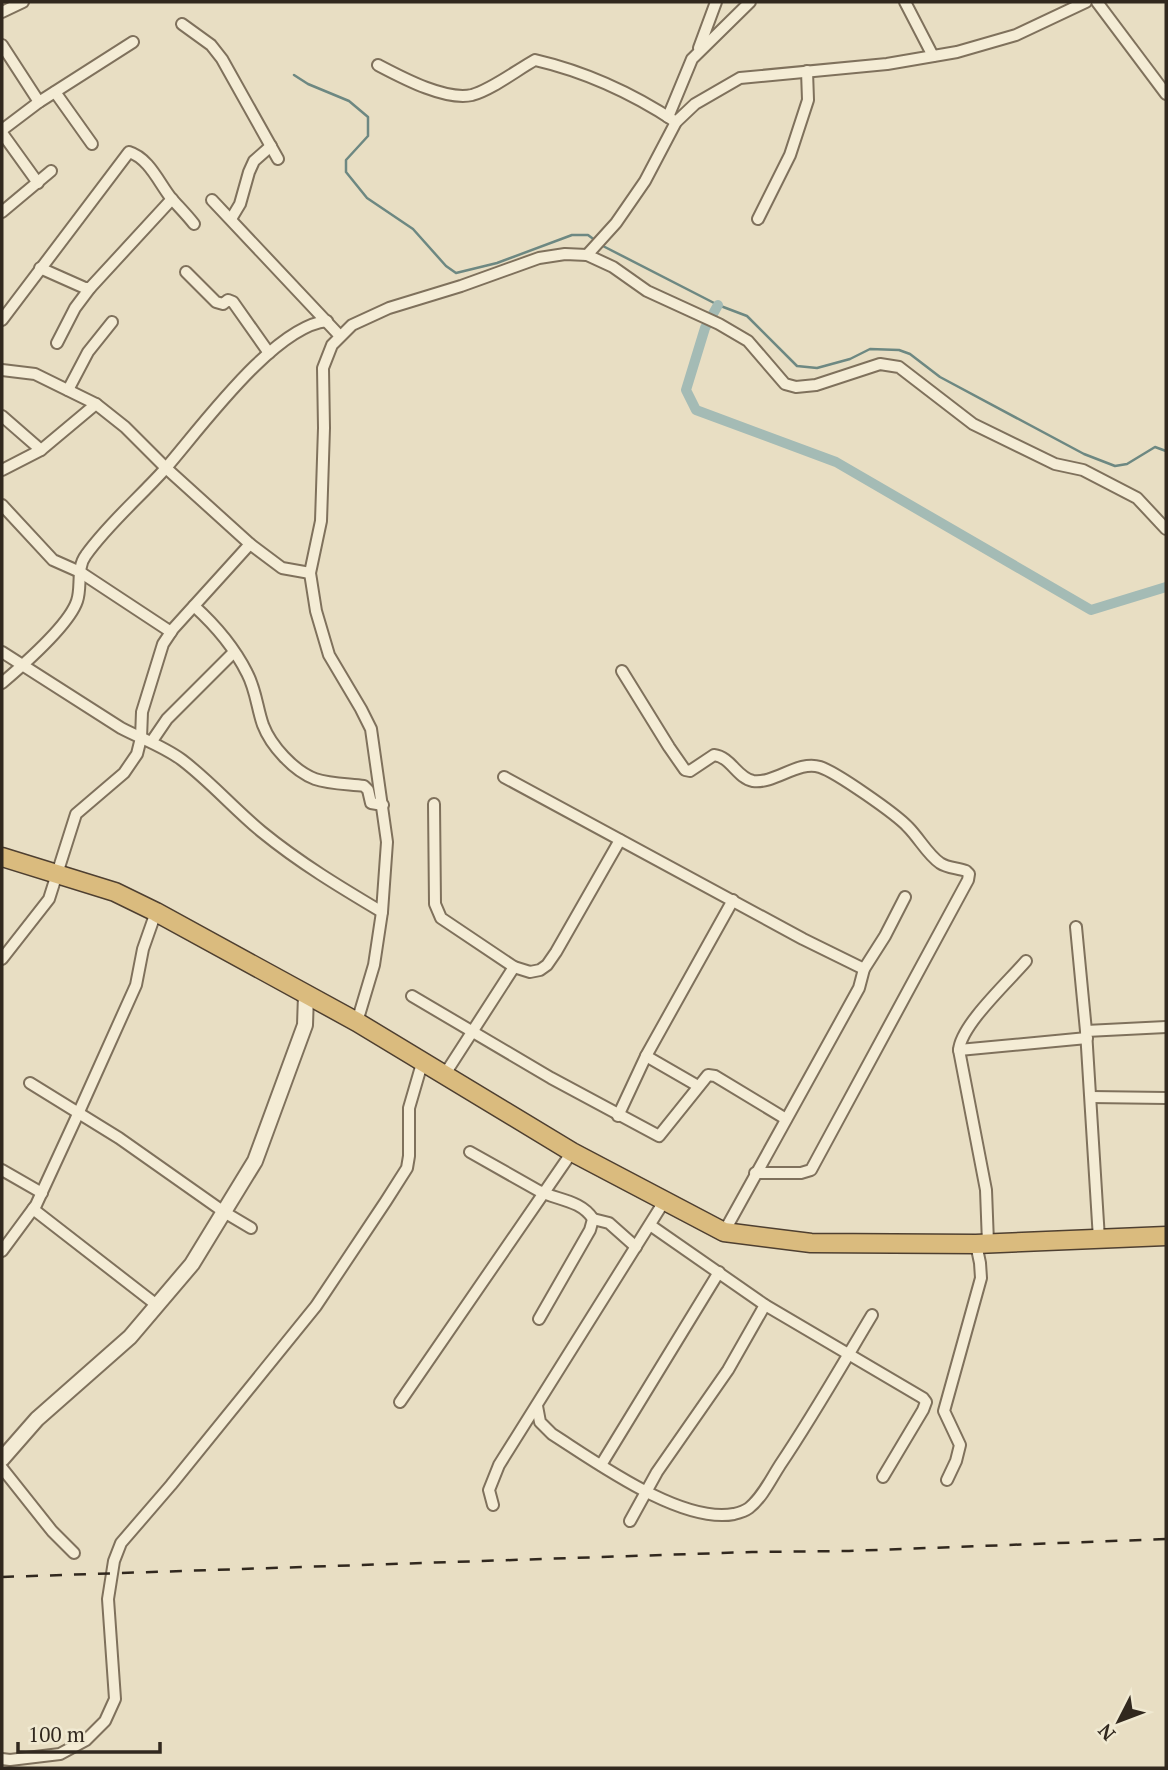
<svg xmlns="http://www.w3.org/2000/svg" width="1168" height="1770" font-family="'PT Serif',serif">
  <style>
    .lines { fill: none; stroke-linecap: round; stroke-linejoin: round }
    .stream { stroke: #6d8882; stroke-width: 2.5 }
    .canal { stroke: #a4bbb5; stroke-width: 10 }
    .minor-casing { stroke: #7f715c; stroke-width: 14 }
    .tertiary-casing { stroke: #7f715c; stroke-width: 18 }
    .trunk-casing { stroke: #4e3f30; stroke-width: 21 }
    .minor { stroke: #f4ecd5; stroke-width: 10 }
    .tertiary { stroke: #f4ecd5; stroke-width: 14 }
    .trunk { stroke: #dabb7e; stroke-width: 18 }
    .rail { stroke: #31281e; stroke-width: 2.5; stroke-dasharray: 12 12; stroke-linecap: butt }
  </style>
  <rect width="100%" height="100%" fill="#e8dec3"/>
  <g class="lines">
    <g class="stream">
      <path d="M294,75L308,84L349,101L368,117V136L346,160V172L367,198L413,229L446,266L456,273L497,263L572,235H588L596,241"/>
      <path d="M601,245L718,305L747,316L797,366L817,368L850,359L870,349L899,350L910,354L940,377L1084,454L1115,466L1127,464L1155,447L1166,451"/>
    </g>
    <path class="canal" d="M718,305L705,328L686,390L696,410L836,462L1091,610L1166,587"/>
    <g class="minor-casing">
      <g id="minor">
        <path d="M905,2L933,56"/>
        <path d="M1097,2L1166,94"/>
        <path d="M2,12L23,2"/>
        <path d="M182,24L211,45L222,59L278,159"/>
        <path d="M2,45L39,102"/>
        <path d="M699,48L716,2"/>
        <path d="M378,65C401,77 445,101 472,95C491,90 517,70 535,60C587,72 632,93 676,122"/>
        <path d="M55,92L92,144"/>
        <path d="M668,117L692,59L750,2"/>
        <path d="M2,130L39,102L133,42"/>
        <path d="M2,133L38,183"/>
        <path d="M212,200L340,336"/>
        <path d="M2,212L51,171"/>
        <path d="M231,219L240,204L249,172L254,161L271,146"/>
        <path d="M758,219L790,155L808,100L807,71"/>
        <path d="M587,255L616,223L645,181L676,122L695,104L740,78L887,64L957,52L1016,35L1086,2"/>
        <path d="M40,268L85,288H90"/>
        <path d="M186,272L216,302L223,304L228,300L233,302L269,353"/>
        <path d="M2,320L129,152C149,158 159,183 171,198C178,206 187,215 194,224"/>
        <path d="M57,343L75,308L90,288L172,199"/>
        <path d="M2,370L35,374L96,404L125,427L166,468L250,544L282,568L310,573"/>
        <path d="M68,390L88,352L112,322"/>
        <path d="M2,416L41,450"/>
        <path d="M2,470L41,450L96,404"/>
        <path d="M2,505L53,560L80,572L171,632"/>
        <path d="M194,606C215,625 234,647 247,673C256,690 257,708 263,725C271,746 294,771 315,779C329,784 348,784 364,786L368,790L371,803L383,805"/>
        <path d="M2,652L121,728C142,739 163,746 182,760C211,782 234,809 262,832C300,863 340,887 382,912"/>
        <path d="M622,671L669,747L685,770L690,771L714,755C731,757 737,778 753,781C775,784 798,760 820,767C836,772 896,814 908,827C919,838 928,855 940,863C947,868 958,868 966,871L969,874L968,880L811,1170L801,1173H755"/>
        <path d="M2,683C22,666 69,625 77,601C82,587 76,568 86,555C108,524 139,498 165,469C200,429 274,326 327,321"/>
        <path d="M152,741L167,719L234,652"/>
        <path d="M504,777L803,939L864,969"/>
        <path d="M434,804L435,904L441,918L514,967L530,972L540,970L547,965L556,952L620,840"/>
        <path d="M1076,927L1086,1031L1099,1239"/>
        <path d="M2,959L49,899L76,814L124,773L137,754L141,738L142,712L163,644L173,629L250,544"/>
        <path d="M412,996L551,1078L659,1136L708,1075L715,1076L786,1119"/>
        <path d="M357,1022L374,965L382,912L387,842L371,729L361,709L329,655L316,611L310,573L321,521L324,428L323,368L332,345L352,325L389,308L461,286L539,258L565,254L587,255L613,267L647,291L719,324L748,341L785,384L796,387L816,385L880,364L899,367L973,424L1055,464L1083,470L1137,498L1166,529"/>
        <path d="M1086,1031L1166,1027"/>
        <path d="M959,1050L1087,1038"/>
        <path d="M646,1056L698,1086"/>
        <path d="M445,1074L514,967"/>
        <path d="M30,1083L119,1138L224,1212L251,1228"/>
        <path d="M1091,1097L1166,1098"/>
        <path d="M618,1116L646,1056L733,900"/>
        <path d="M470,1152C493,1165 516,1178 539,1191C557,1200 581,1200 593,1219L590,1230L539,1319"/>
        <path d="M2,1170L42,1193"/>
        <path d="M33,1209L158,1306"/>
        <path d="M593,1219L609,1223L636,1247"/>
        <path d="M650,1225L765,1305L923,1398L926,1402L923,1410L883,1477"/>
        <path d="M724,1232L859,988L864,969L885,936L905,897"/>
        <path d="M988,1243L986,1190L959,1050C961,1025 1008,982 1026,961"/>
        <path d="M2,1251L36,1205L78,1114L136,985L143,949L156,912"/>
        <path d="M400,1402L572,1152"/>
        <path d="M537,1406L540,1422L552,1434C596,1462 681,1524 734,1514C738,1513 745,1511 749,1508C762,1498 771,1479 780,1465C813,1416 842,1365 872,1315"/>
        <path d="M601,1465L719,1272"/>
        <path d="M2,1468L52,1531L74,1553"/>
        <path d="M947,1480L956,1461L960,1445L944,1411L981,1278L980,1263L976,1244"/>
        <path d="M493,1505L489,1490L499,1465L665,1200"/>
        <path d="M630,1521L657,1472L728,1370L765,1305"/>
        <path d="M2,1759L10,1760L60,1754L86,1740L105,1721L115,1699L108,1599L114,1561L121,1543L171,1485L316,1306L386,1201L407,1168L409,1156V1108L423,1060"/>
      </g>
    </g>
    <g class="tertiary-casing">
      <path id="tertiary" d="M2,1459L37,1419L130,1337L192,1264L255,1161L305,1025L306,995"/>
    </g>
    <g class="trunk-casing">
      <path id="trunk" d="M2,857L115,892L156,912L357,1022L572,1152L724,1232L811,1243L976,1244L1166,1236"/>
    </g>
    <use href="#minor" class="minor"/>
    <use href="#tertiary" class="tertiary"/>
    <use href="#trunk" class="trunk"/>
    <path class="rail" d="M2,1577L752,1552L849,1551L1166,1539"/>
  </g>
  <rect width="1168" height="1770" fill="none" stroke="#31281e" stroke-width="7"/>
  <g transform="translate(1119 1721) rotate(228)" stroke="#f0e9d1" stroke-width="5" paint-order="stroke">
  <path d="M0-5L12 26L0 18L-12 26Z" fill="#31281e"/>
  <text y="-10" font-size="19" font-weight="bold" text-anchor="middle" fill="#31281e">N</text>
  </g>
  <path d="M18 1742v10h142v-10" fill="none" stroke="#31281e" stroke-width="3.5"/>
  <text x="28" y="1742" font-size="21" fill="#31281e" stroke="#f0e9d1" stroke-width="5" paint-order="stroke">100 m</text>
</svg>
